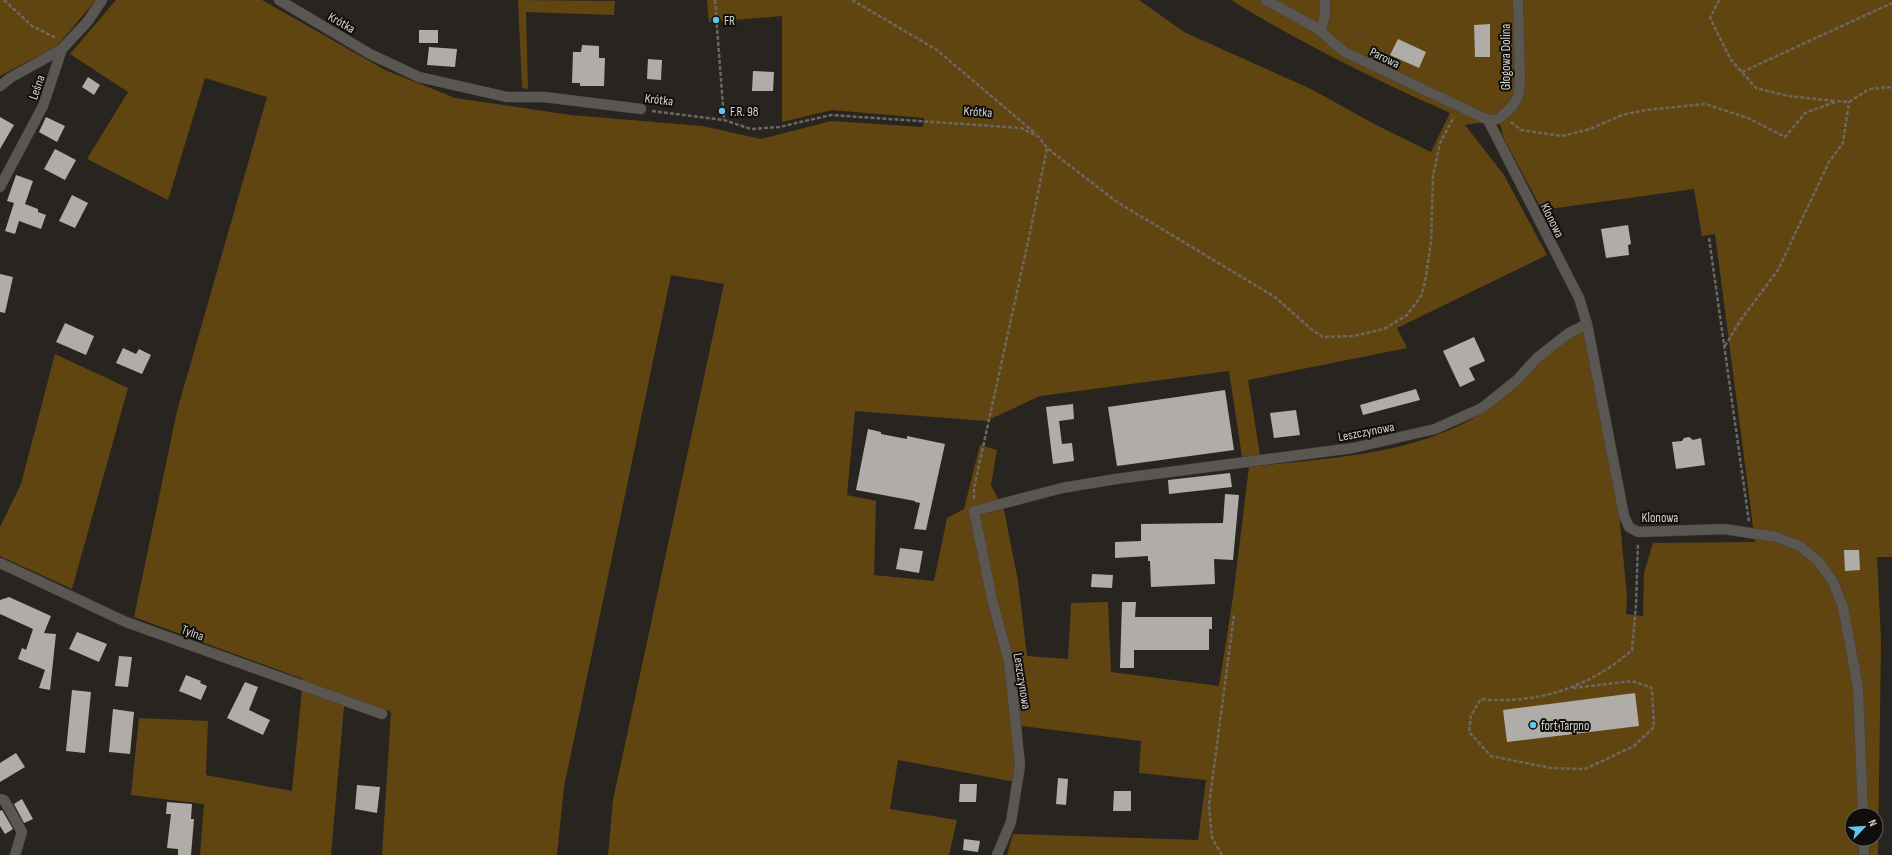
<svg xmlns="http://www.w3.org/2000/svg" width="1892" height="855" font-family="'Sofia Sans Condensed',sans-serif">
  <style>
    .green { fill: #614510; fill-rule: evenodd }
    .building { fill: #b0aca7 }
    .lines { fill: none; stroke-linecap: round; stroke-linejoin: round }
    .minor-casing { stroke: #44413d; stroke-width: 11 }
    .path { stroke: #6b6864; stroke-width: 2.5; stroke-dasharray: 4 2; stroke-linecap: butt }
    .minor { stroke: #5a5651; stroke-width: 10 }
    .poi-dot { fill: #65c5ee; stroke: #100e0c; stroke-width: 1.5 }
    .labels { text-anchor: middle; stroke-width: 4; stroke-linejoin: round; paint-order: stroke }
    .poi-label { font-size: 13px; fill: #d5d3d0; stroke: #100e0c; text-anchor: start }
    .street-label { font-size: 13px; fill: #d5d3d0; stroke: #100e0c }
  </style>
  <rect width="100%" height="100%" fill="#282520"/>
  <g class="green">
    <path d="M0,0H96L57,46L0,76Z"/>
    <path d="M116,0H262L385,70L455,98L571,115L702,126L761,139L831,121L923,127L924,118L832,110L782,122V16L709,22L707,0H1139L1184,32L1313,90L1376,125L1431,152L1450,113C1374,79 1302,44 1231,0H1892V557H1877L1881,640L1878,855H1007L1013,834L1198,840L1206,780L1139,773L1141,741L1022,726L1023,768L1021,783L898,760L890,809L957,820L949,855H608L613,800L724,284L671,275L564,787L557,855H382L391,712L345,695L331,855H200L204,804L131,795L139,718L208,721L206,775L292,791L303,679L134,617L177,411L267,97L205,78L168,200L87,159L128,92L70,54ZM1499,120L1504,139L1542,210L1694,189L1702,236L1715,234L1755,542L1653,543L1644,573L1643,616L1626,614L1627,596L1619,513L1583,331C1542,349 1517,392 1479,415C1411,456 1326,458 1249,467L1233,597L1219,686L1111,672L1108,602L1071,603L1068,659L1027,656L1018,581L1004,510L991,485L997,450L980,445L964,509L947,518L934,581L874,575L876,501L847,495L855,411L986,421L1040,396L1229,371L1242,457L1260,455L1248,380L1407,348L1397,328L1547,255L1504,175L1465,125ZM1852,815H1876V839H1852Z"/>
    <path d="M518,0L615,1L614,15L526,12L528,89L522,88Z"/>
    <path d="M55,354L128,388L72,589L0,556V527L21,484Z"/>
  </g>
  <g class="building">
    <path d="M1490,24V57H1475L1474,25Z"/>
    <rect x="419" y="30" width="19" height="13"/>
    <path d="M1398,39L1426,52L1419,68L1390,55Z"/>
    <path d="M582,45L599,46V58H605L604,86H580V83H572L573,52H581Z"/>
    <path d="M429,47L457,49L455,67L427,65Z"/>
    <path d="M648,59L662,60L661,80L647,79Z"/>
    <path d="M753,71L774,72L773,91H752Z"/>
    <path d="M88,77L100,85L94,95L82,87Z"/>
    <path d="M0,117L14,125L0,149Z"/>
    <path d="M46,117L65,126L57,142L39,132Z"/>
    <path d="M55,149L76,160L65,180L44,169Z"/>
    <path d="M16,175L33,181L25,204L38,209V212L46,215L41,229L19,221L15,234L5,231L14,203L7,201Z"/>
    <path d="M72,195L88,203L75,228L59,221Z"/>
    <path d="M1628,225L1631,244L1628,245L1629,255L1606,258L1601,229Z"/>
    <path d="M0,274L13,277L5,313L0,312Z"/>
    <path d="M65,323L94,336L86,355L56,342Z"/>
    <path d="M1474,337L1485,361L1469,368L1475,380L1460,387L1443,351Z"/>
    <path d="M123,348L136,354L139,349L151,355L142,374L116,363Z"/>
    <path d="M1416,389L1420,400L1363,415L1360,405Z"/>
    <path d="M1225,390L1234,450L1117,466L1108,407Z"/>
    <path d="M1073,404L1074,419L1059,421L1062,444L1072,443L1074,461L1053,464L1046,407Z"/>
    <path d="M1296,410L1300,435L1274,438L1270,413Z"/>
    <path d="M868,429L881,432V434L907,439V436L945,444L926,530L914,529L920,503L915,502V501L856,490Z"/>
    <path d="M1689,437L1693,440L1701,438L1705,465L1676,469L1672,442L1682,441L1684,438Z"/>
    <path d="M1230,473L1232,487L1169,494L1168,480Z"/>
    <path d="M1225,494L1239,495L1233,560L1214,559L1215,584L1151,587L1150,561H1148V556L1115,558V542L1141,541V524L1223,523Z"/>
    <path d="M900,548L923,551L919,573L896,569Z"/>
    <path d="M1844,550H1859L1860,570L1845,571Z"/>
    <path d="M1092,574L1113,575L1112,588L1091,587Z"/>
    <path d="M9,597L51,616L44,633L56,634L50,690L39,688L45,670L18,659L22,648L26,650L33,629L0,614V600Z"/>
    <path d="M1122,602H1136L1135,617H1212V629H1209V650H1134V668H1120Z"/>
    <path d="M77,632L107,644L99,662L69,649Z"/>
    <path d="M119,656L132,657L128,687L115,686Z"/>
    <path d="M186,675L201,681L200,683L207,686L201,700L179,691Z"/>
    <path d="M245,682L258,687L249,710L270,720L263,735L227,718Z"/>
    <path d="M72,690L91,692L85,753L66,751Z"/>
    <path d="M1635,693L1639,726L1507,742L1503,710Z"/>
    <path d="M113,709L134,712L130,754L109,752Z"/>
    <path d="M16,753L25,767L0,782V763Z"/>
    <path d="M1058,778L1068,779L1066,805L1056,804Z"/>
    <path d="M960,784H977L976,802H959Z"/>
    <path d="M357,785L380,787L377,813L355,809Z"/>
    <path d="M1114,791H1131V811H1113Z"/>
    <path d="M22,799L33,819L24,823L14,804Z"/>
    <path d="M167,802L192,804L191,819H194L191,855H178V849L167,848L171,814H166Z"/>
    <path d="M2,810L13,829L5,834L0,826V811Z"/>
    <path d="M964,839L980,841L978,852L963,850Z"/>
  </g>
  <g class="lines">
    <g class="minor-casing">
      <g id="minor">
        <path d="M279,0L370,54L419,77L507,97H544L641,109"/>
        <path d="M1266,0L1313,26C1325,33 1333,44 1345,52L1488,120L1579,298L1587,324L1624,516L1629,527L1638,532L1724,529L1776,537L1800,546L1819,562L1833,582L1843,607L1858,688L1863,815"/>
        <path d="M1321,31L1325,14V0"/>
        <path d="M0,86L10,78L62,49"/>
        <path d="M1488,120L1498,119L1511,108L1518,97L1520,80L1518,0"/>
        <path d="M0,187L43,106L62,49L88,21L102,0"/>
        <path d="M0,563L126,622L382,714"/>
        <path d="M0,799L4,800L22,832L15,855"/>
        <path d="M1864,839V855"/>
        <path d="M997,855L1011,822L1020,765L1009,662L992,599L974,511L1062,488L1116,479L1353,448L1435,429L1482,408L1517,380L1537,358L1569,333L1587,324"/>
      </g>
    </g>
    <g class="path">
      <path d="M4,0L32,26L56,38"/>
      <path d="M715,0L724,120"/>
      <path d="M852,0L937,50L1036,134"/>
      <path d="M1719,0L1710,18L1731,60L1756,88L1788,96L1835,101"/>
      <path d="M1742,72L1892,3"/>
      <path d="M652,111L724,120L751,129L779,127L831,115L1021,128L1039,137L1047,148L1117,202L1275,297L1311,329L1323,337L1353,336L1384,329L1407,315L1421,296L1425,282L1431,242L1433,176L1440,143L1454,117"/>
      <path d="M1511,122L1521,130L1562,136L1590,129L1622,115L1646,110L1705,104L1748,118L1785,137L1805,113L1838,101L1849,102L1869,89L1892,87"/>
      <path d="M1709,238L1749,522"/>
      <path d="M1725,346L1740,321L1778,270L1829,162L1843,143L1849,102"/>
      <path d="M974,499V488L1031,228L1047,148"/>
      <path d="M1573,688L1632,681L1652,688L1654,727L1634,746L1585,769L1551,768L1491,756L1469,732L1471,715L1481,699C1535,705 1591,687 1632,650L1636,605L1638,543"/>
      <path d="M1222,855L1212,838L1209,805L1234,615"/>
    </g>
    <use href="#minor" class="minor"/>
  </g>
  <g class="poi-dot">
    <circle cx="716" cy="20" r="4"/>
    <circle cx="722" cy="111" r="4"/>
    <circle cx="1533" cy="725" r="4"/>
  </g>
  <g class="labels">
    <g class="poi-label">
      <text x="724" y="25">FR</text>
      <text x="730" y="116">F.R. 98</text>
      <text x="1541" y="730">fort Tarpno</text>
    </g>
    <g class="street-label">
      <text transform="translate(342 22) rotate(30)" y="5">Krótka</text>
      <text transform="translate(1385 57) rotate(26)" y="5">Parowa</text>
      <text transform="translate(1505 57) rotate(-90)" y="5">Głogowa Dolina</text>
      <text transform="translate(36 87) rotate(-71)" y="5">Leśna</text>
      <text transform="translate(659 99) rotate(7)" y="5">Krótka</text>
      <text transform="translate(978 111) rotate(4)" y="5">Krótka</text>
      <text transform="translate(1553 220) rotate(63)" y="5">Klonowa</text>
      <text transform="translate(1366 431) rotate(-11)" y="5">Leszczynowa</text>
      <text x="1660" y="522">Klonowa</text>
      <text transform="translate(193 632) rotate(20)" y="5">Tylna</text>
      <text transform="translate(1023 681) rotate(81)" y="5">Leszczynowa</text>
    </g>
  </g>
  <g transform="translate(1864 827) rotate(65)"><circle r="19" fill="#100e0c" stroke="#5f5d5a"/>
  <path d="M0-3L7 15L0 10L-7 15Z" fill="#65c5ee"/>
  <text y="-6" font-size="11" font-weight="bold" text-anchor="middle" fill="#d5d3d0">N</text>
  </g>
</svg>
